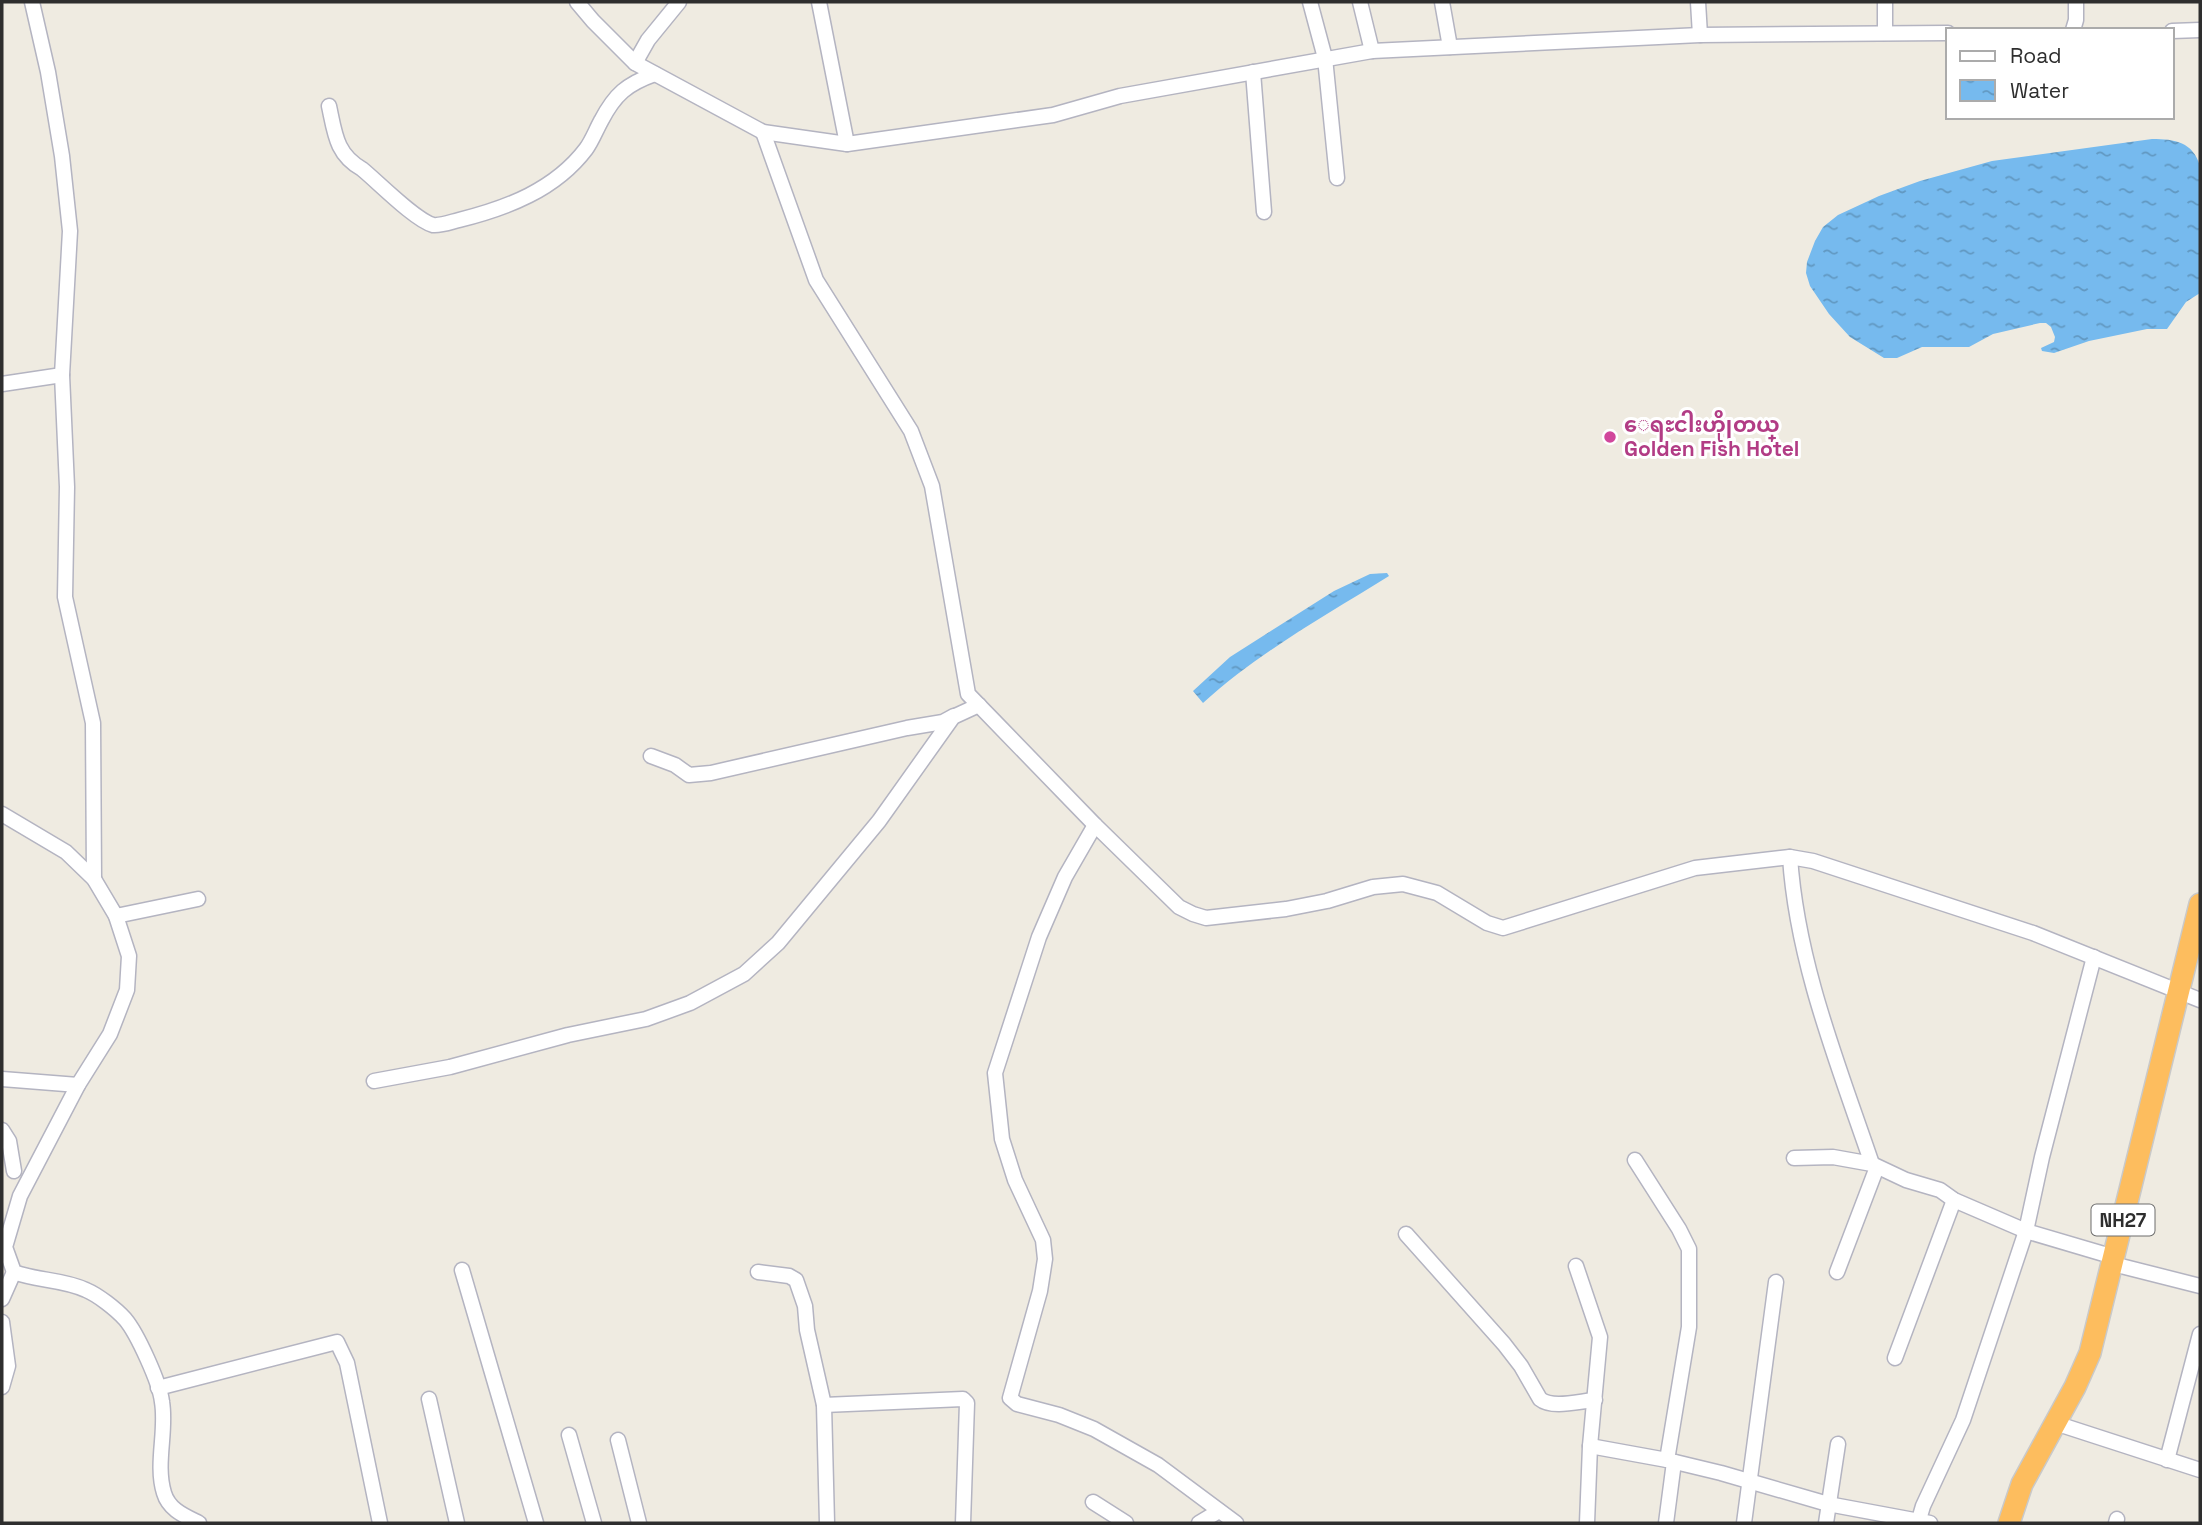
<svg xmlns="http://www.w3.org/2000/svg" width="2202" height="1525" font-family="'Space Grotesk','Noto Sans Myanmar',sans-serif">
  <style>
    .water { fill: url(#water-ripples) }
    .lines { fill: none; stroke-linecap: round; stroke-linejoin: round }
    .minor-casing { stroke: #b4b4c1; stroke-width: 17 }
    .highway-casing { stroke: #c9c9c9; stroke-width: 24 }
    .minor { stroke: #fff; stroke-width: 14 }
    .highway { stroke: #fdbd5e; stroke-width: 21 }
    .hotel-dot { fill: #d1479c; stroke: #fff; stroke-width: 2.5 }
    .labels { text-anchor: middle; stroke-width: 6; stroke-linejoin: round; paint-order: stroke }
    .shield { fill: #fff; stroke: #6d6d6d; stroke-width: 2 }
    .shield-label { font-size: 19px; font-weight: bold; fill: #2e2e2e }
    .hotel-label { font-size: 21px; font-weight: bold; fill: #b23c85; stroke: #fff; text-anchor: start }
  </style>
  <defs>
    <pattern id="water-ripples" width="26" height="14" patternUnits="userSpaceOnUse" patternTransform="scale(1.75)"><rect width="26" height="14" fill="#76baee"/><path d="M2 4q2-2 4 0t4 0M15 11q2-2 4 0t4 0" fill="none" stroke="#6198c1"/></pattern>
  </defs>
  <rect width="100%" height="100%" fill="#efebe1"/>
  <g class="water">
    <path d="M2152,139C2175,139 2193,142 2200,166V293L2186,302L2167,329H2147L2089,341L2054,353L2042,351L2041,348L2054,342L2055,337L2051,327L2046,323H2040L1993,334L1969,347H1922L1897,358H1884L1850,337L1829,314L1810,286L1806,273L1807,262L1815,241L1823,227L1838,215L1879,196L1920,181L1992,161Z"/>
    <path d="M1387,573L1389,576C1325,616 1259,652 1203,703L1193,691L1230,657L1334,591L1370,574Z"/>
  </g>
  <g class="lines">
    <g class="minor-casing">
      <g id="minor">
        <path d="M32,2L48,72L62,156L70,231L62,375L67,487L65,597L93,723L94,879"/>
        <path d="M577,2L593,21L635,63L763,132L847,144L1053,115L1120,96L1372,51L1700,35L1948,33"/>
        <path d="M819,2L847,144"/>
        <path d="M1310,2L1325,58L1337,178"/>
        <path d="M1360,2L1372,51"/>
        <path d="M1442,2L1450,47"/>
        <path d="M1698,2L1700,35"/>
        <path d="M2073,30L2076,20V2"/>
        <path d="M2172,31L2200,30"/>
        <path d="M1885,33V2"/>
        <path d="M635,63L648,40L679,2"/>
        <path d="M1253,72L1264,212"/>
        <path d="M329,106C335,134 336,154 362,169C378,182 415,220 433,225C440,226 451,222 459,220C507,208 555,190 586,149C592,141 596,130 601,121C615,94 627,84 655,74"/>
        <path d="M763,132L816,280L911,431L932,486L968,694L1095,825L1179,907L1193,914L1206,918L1286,909L1327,901L1373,887L1403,884L1437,893L1487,923L1503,928L1695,868L1790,857L1813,861L2033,933L2200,1000"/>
        <path d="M2,384L62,375"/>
        <path d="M651,756L675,765L689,775L711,773L907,728L943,722L954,716"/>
        <path d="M2,814L66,852L94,879L116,916L129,956L127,990L110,1034L78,1085L20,1196L5,1247L14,1272C37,1281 63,1279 86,1290C98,1295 116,1309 125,1319C137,1333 160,1383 162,1402C167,1431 155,1464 164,1493C169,1510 185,1516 199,1523"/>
        <path d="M1095,825L1065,877L1039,937L995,1073L1002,1139L1015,1180L1043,1240L1045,1259L1040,1291L1010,1398L1017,1404L1059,1415L1094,1429L1158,1465L1236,1523"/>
        <path d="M1790,857C1797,963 1838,1064 1872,1164"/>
        <path d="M116,916L198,899"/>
        <path d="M2,1079L78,1085"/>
        <path d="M374,1081L450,1067L568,1035L646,1019L690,1003L744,974L778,943L879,821L953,717L979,705"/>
        <path d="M2,1130L9,1141L14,1171"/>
        <path d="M1794,1158L1833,1157L1872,1164L1906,1180L1940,1190L1954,1200L2026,1231L2114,1257"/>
        <path d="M1635,1160L1679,1229L1689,1249V1327L1667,1460"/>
        <path d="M1406,1234L1504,1344L1521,1366L1540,1399C1552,1409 1580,1401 1595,1400"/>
        <path d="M2113,1264L2200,1286"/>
        <path d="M1576,1266L1600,1337L1590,1446L1587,1523"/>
        <path d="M462,1270L536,1523"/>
        <path d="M758,1272L789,1276L796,1280L805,1306L807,1330L824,1405L827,1523"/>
        <path d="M1837,1272L1877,1167"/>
        <path d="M2,1299L14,1272"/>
        <path d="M2,1322L8,1366L2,1387"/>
        <path d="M1895,1358L1954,1200"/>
        <path d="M158,1388L337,1342L347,1363L380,1523"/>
        <path d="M429,1399L457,1523"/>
        <path d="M824,1405L963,1399L967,1403L963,1523"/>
        <path d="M2055,1423L2200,1470"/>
        <path d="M569,1435L594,1523"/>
        <path d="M618,1440L639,1523"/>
        <path d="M1590,1446L1667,1460L1721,1473L1828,1504L1930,1523"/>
        <path d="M2167,1460L2200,1334"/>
        <path d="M1093,1502L1126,1523"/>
        <path d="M1199,1523L1219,1511"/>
        <path d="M1666,1523L1674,1462"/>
        <path d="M1744,1523L1776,1282"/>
        <path d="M1826,1523L1838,1444"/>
        <path d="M1918,1523L1923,1506L1963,1420L2026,1231L2042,1157L2094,957"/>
        <path d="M2116,1523L2117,1519"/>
      </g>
    </g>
    <g class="highway-casing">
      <path id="highway" d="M2009,1523L2022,1484L2075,1387L2090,1353L2200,904"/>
    </g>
    <use href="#minor" class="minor"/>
    <use href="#highway" class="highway"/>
  </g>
  <circle class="hotel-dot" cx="1610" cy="437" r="7"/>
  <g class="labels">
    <rect class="shield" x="2091.5" y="1204.5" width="63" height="31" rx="5"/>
    <g class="shield-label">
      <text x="2123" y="1227">NH27</text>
    </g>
    <g class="hotel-label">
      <text x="1624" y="432">ေရႊငါးဟိုုတယ္<tspan x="1624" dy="24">Golden Fish Hotel</tspan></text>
    </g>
  </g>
  <rect width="2202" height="1525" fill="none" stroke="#2e2e2e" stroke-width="7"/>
  <rect x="1946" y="28" width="228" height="91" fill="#ffffff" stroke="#ababab" stroke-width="2"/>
  <rect x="1960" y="51" width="35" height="10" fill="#ffffff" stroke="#ababab" stroke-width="2"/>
  <text x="2010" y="63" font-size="21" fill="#2e2e2e">Road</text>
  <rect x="1960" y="80" width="35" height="21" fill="url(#water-ripples)" stroke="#ababab" stroke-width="2"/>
  <text x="2010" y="98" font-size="21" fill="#2e2e2e">Water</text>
</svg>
